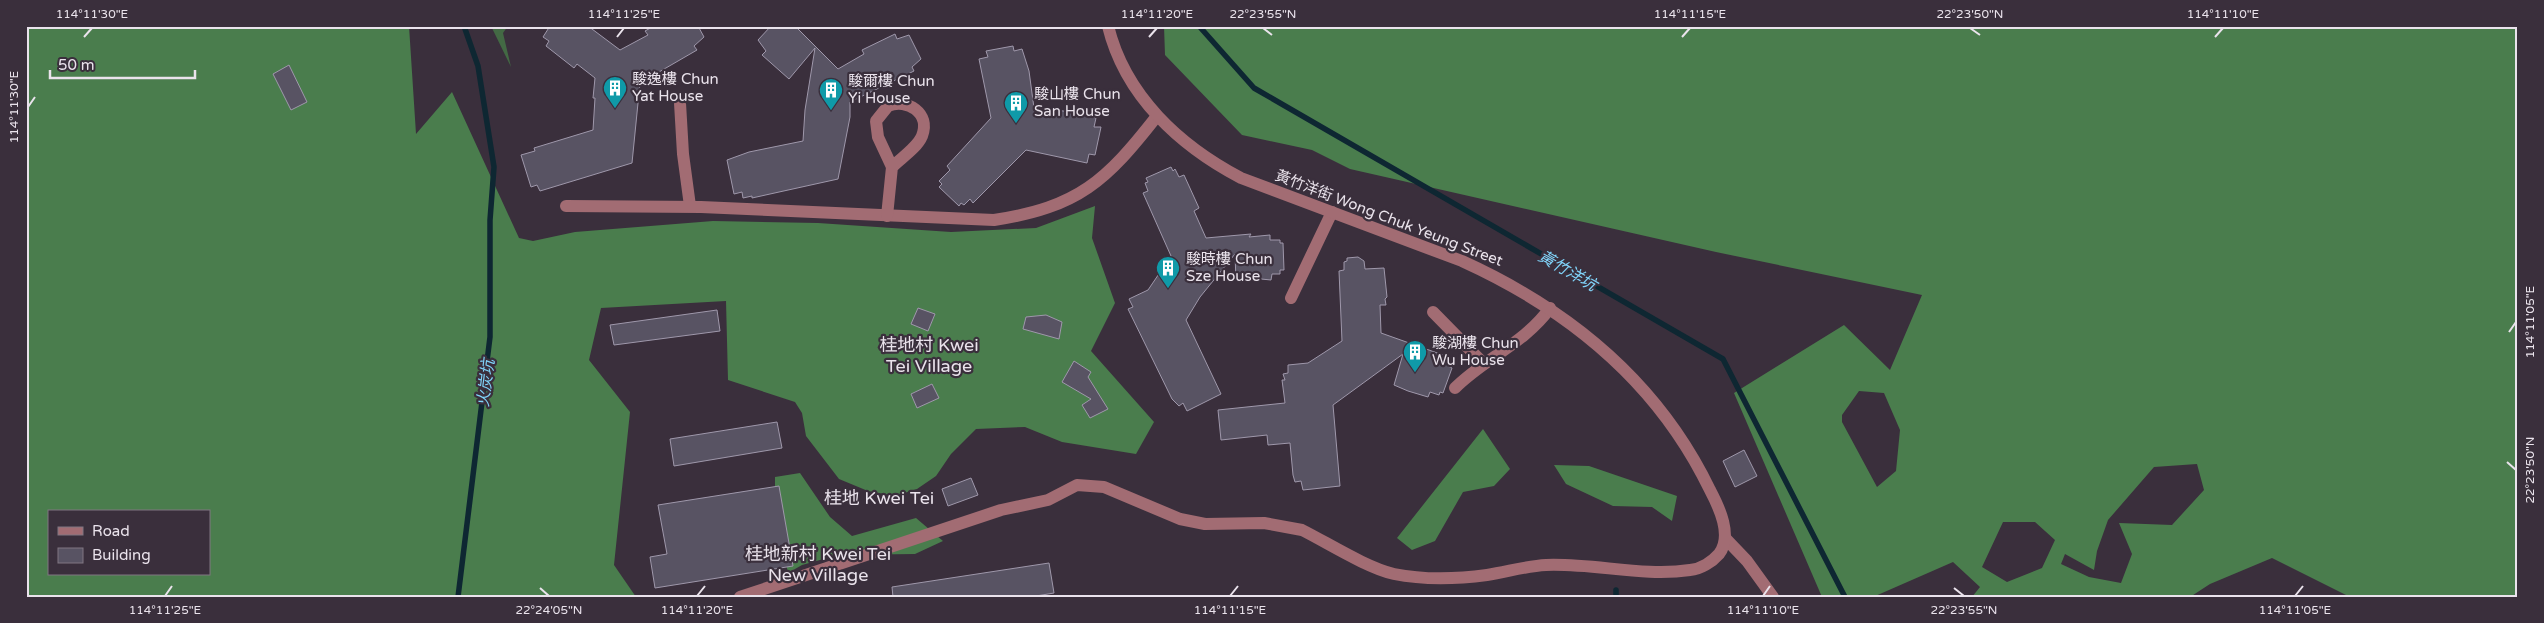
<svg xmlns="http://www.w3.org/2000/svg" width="2544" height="623" font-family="'Varela Round','Noto Sans TC',sans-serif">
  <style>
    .green { fill: #436944 }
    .forest { fill: #4a7d4d; fill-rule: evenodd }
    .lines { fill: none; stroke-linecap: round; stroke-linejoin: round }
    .stream { stroke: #0e2732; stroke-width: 5.5 }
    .building { fill: #585363; stroke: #9f98ab }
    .minor { stroke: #a26c73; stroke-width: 12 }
    .ticks { fill: none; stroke: #eae3ec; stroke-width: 2 }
    .labels { text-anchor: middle; stroke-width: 4.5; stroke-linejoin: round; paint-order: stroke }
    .poi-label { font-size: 15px; fill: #eae3ec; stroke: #3a2f3c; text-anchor: start }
    .street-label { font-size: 15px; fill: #eae3ec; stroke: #3a2f3c }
    .water-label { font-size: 16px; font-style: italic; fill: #80d4fa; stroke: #3a2f3c }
    .quarter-label { font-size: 18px; fill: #eae3ec; stroke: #3a2f3c }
    .neatline { fill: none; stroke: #eae3ec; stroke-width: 2 }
    .ticks-label { font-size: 12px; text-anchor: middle; fill: #eae3ec }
  </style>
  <rect width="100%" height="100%" fill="#3a2f3c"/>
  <path class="green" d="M491,26H508L503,33L511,67Z"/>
  <g class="forest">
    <path d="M26,26H409L416,134L452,92L519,238L533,241L575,232L713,221L818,223L951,232L1036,228L1095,206L1092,238L1115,303L1091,351L1154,422L1136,454L1062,442L1025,427L976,429L951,454L936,476L917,489L895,496L868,491L839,479L806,436L802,413L795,402L728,380L726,301L601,308L589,360L630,412L614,565L636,597H26ZM49,512H209V574H49Z"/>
    <path d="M1164,26H2518V597H2350L2272,558L2210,584L2190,597H1972L1980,587L1953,562L1873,597H1822L1734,393L1844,325L1890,370L1922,295L1716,252L1350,169L1312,150L1242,135L1165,55ZM1859,391L1884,393L1900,430L1896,471L1877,487L1842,422V415ZM2197,464L2204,490L2172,525L2119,523L2132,554L2121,583L2089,577L2061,564L2065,554L2094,570L2097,551L2108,520L2154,467ZM2003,522H2035L2055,540L2042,568L2007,582L1982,567Z"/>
    <path d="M1483,429L1510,469L1494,486L1463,492L1435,541L1412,550L1397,538Z"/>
    <path d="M1554,465L1589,466L1677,496L1672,521L1652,507L1613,506L1566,484Z"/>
    <path d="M800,473L830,517L852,536L916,518L943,541L915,554L838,555L802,565L788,573L775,511V477Z"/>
  </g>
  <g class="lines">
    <g class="stream">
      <path d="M1199,26L1254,88L1723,359L1845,597"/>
      <path d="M458,597L490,337V220L494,167L478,66L464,26"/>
      <path d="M1616,597V590"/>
    </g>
  </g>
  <g class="building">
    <path d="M550,26H588L620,50L648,35L645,31L654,26H698L704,37L694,46L697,50L640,83L632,163L540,191L537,185L531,187L521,155L535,151L534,148L593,130L595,98H593L595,78L577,64L574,68L546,46L549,41L543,37Z"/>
    <path d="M771,26H795L838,69L864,54L862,50L895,34L897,39L909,35L921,59L912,67L914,71L850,102V117L838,179L752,198V196L743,198L742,192L734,194L727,160L749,152L803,141L805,110L815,48L789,79L762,55L766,51L758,40Z"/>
    <path d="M1013,46L1014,51L1022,49L1029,71L1034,108L1073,112L1096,118L1094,127H1101L1095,155L1089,154L1087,163L1026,150L973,203L970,199L964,205L961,203L959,206L939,187L942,184L939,181L950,170L947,166L991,118L979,59L988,57L986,51Z"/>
    <path d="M289,65L307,102L291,110L273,74Z"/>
    <path d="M1171,167L1173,171L1175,169L1179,177L1184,175L1199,208L1194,211L1206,238L1251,234L1249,237L1270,235V240H1280V243H1283L1284,270H1280V274H1272L1271,280L1251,278L1236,281L1235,254L1200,297L1186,320L1221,394L1187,411L1183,403L1179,406L1172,399L1128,309L1133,307L1129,299L1148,290L1171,256L1143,193L1148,191L1145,183L1148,182L1146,178Z"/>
    <path d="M1358,257L1364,261L1365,269L1384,268L1387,297L1385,299L1386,305H1380L1381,333L1443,355L1441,360L1450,363L1448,366L1452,368L1443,393L1440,392L1439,395L1430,392L1428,397L1408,391L1394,385L1403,354L1333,405L1340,486L1303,490L1301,481L1295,482L1293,475L1290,443L1268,445L1267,435L1221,440L1218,410L1285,403L1282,380H1285L1283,374L1288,373V365L1308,363L1342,341L1339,271L1344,270V262L1347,261V258Z"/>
    <path d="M918,308L935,314L928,331L911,324Z"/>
    <path d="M717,310L720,331L614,345L610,325Z"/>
    <path d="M1046,315L1062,322L1059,339L1023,329L1026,317Z"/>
    <path d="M1074,361L1091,372L1088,377L1108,409L1090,418L1082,405L1091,399L1062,382Z"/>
    <path d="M932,384L939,398L917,408L911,394Z"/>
    <path d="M777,422L782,448L674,466L670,439Z"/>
    <path d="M1744,450L1757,476L1735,487L1723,461Z"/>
    <path d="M971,478L978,495L948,506L942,489Z"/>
    <path d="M779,486L793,566L655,588L650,557L667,554L658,505Z"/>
    <path d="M1049,563L1054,593L1030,597H893L892,587Z"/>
  </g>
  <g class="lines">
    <g class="minor">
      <path d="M680,103L683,154L690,206"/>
      <path d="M566,206L701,207L994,220C1079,207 1106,181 1157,116"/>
      <path d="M887,216L892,167L878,137L876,121L888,106C907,98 931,113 922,136C917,148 901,158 892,167"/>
      <path d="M1291,298L1332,212"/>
      <path d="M1433,312L1484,364"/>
      <path d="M1455,388C1485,358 1525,343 1550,308"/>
      <path d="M1725,538L1747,561L1773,597"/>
      <path d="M740,597L1001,510L1048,500L1077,485L1104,487L1180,519L1205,524L1264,523L1302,530C1328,543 1367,568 1394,574C1424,580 1457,579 1487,575C1507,572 1526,566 1546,565C1594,563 1643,577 1690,570C1701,569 1712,562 1719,554C1733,536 1719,507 1710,490C1658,382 1570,310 1462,261L1241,178C1180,146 1125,96 1108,26"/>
    </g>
  </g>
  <path class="ticks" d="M1263,28L1272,35M1970,28L1980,35M84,37L92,28M617,37L624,28M1149,37L1157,28M1682,37L1690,28M2215,37L2223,28M28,107L35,97M2509,332L2516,322M2507,462L2516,470M540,588L549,596M1954,588L1964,596M165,596L172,586M697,596L705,586M1230,596L1238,586M1763,596L1770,586M2295,596L2303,586"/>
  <defs>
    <g id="building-pin" transform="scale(1.25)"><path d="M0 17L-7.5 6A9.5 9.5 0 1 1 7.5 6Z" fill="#0f9aa8" stroke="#3a2f3c"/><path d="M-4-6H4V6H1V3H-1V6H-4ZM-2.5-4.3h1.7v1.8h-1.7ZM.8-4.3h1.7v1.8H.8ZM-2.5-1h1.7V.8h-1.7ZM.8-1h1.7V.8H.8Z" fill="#fff"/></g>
  </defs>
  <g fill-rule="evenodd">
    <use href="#building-pin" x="615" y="88"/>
    <use href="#building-pin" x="831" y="90"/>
    <use href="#building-pin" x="1016" y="103"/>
    <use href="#building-pin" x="1168" y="268"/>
    <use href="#building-pin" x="1415" y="352"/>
  </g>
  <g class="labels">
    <g class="poi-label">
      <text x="632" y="84">駿逸樓 Chun<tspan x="632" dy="17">Yat House</tspan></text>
      <text x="848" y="86">駿爾樓 Chun<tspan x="848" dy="17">Yi House</tspan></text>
      <text x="1034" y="99">駿山樓 Chun<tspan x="1034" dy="17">San House</tspan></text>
      <text x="1186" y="264">駿時樓 Chun<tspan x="1186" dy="17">Sze House</tspan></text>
      <text x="1432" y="348">駿湖樓 Chun<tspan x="1432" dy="17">Wu House</tspan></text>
    </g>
    <g class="street-label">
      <text transform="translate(1389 218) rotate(21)" y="5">黃竹洋街 Wong Chuk Yeung Street</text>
    </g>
    <g class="water-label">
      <text transform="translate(1568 270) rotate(30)" y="6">黃竹洋坑</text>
      <text transform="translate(485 383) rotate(-83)" y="6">火炭坑</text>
    </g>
    <g class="quarter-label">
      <text x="929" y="351">桂地村 Kwei<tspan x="929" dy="21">Tei Village</tspan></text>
      <text x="879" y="504">桂地 Kwei Tei</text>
      <text x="818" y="560">桂地新村 Kwei Tei<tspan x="818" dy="21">New Village</tspan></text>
    </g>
  </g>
  <rect width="2544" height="623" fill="none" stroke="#3a2f3c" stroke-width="55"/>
  <rect x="48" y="510" width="162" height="65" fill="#3a2f3c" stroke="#807782"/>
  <rect x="58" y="527" width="25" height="8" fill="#a26c73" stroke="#807782"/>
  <text x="92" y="536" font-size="15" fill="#eae3ec">Road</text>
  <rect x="58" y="548" width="25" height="15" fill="#585363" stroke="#807782"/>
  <text x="92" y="560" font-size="15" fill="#eae3ec">Building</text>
  <path d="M50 70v8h145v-8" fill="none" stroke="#eae3ec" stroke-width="2.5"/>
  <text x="58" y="70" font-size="15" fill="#eae3ec" stroke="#3a2f3c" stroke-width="4" paint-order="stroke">50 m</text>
  <rect x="28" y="28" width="2488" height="568" class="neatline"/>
  <g class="ticks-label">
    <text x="92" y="18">114°11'30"E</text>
    <text x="624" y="18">114°11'25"E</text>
    <text x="1157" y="18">114°11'20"E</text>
    <text x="1263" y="18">22°23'55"N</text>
    <text x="1690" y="18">114°11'15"E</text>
    <text x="1970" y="18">22°23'50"N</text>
    <text x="2223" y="18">114°11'10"E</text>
    <text transform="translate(14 107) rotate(-90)" y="4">114°11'30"E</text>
    <text transform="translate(2530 322) rotate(-90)" y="4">114°11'05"E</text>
    <text transform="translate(2530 470) rotate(-90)" y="4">22°23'50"N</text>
    <text x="165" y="614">114°11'25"E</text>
    <text x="549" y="614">22°24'05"N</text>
    <text x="697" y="614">114°11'20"E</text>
    <text x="1230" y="614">114°11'15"E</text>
    <text x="1763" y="614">114°11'10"E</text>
    <text x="1964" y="614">22°23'55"N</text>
    <text x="2295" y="614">114°11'05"E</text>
  </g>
</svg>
